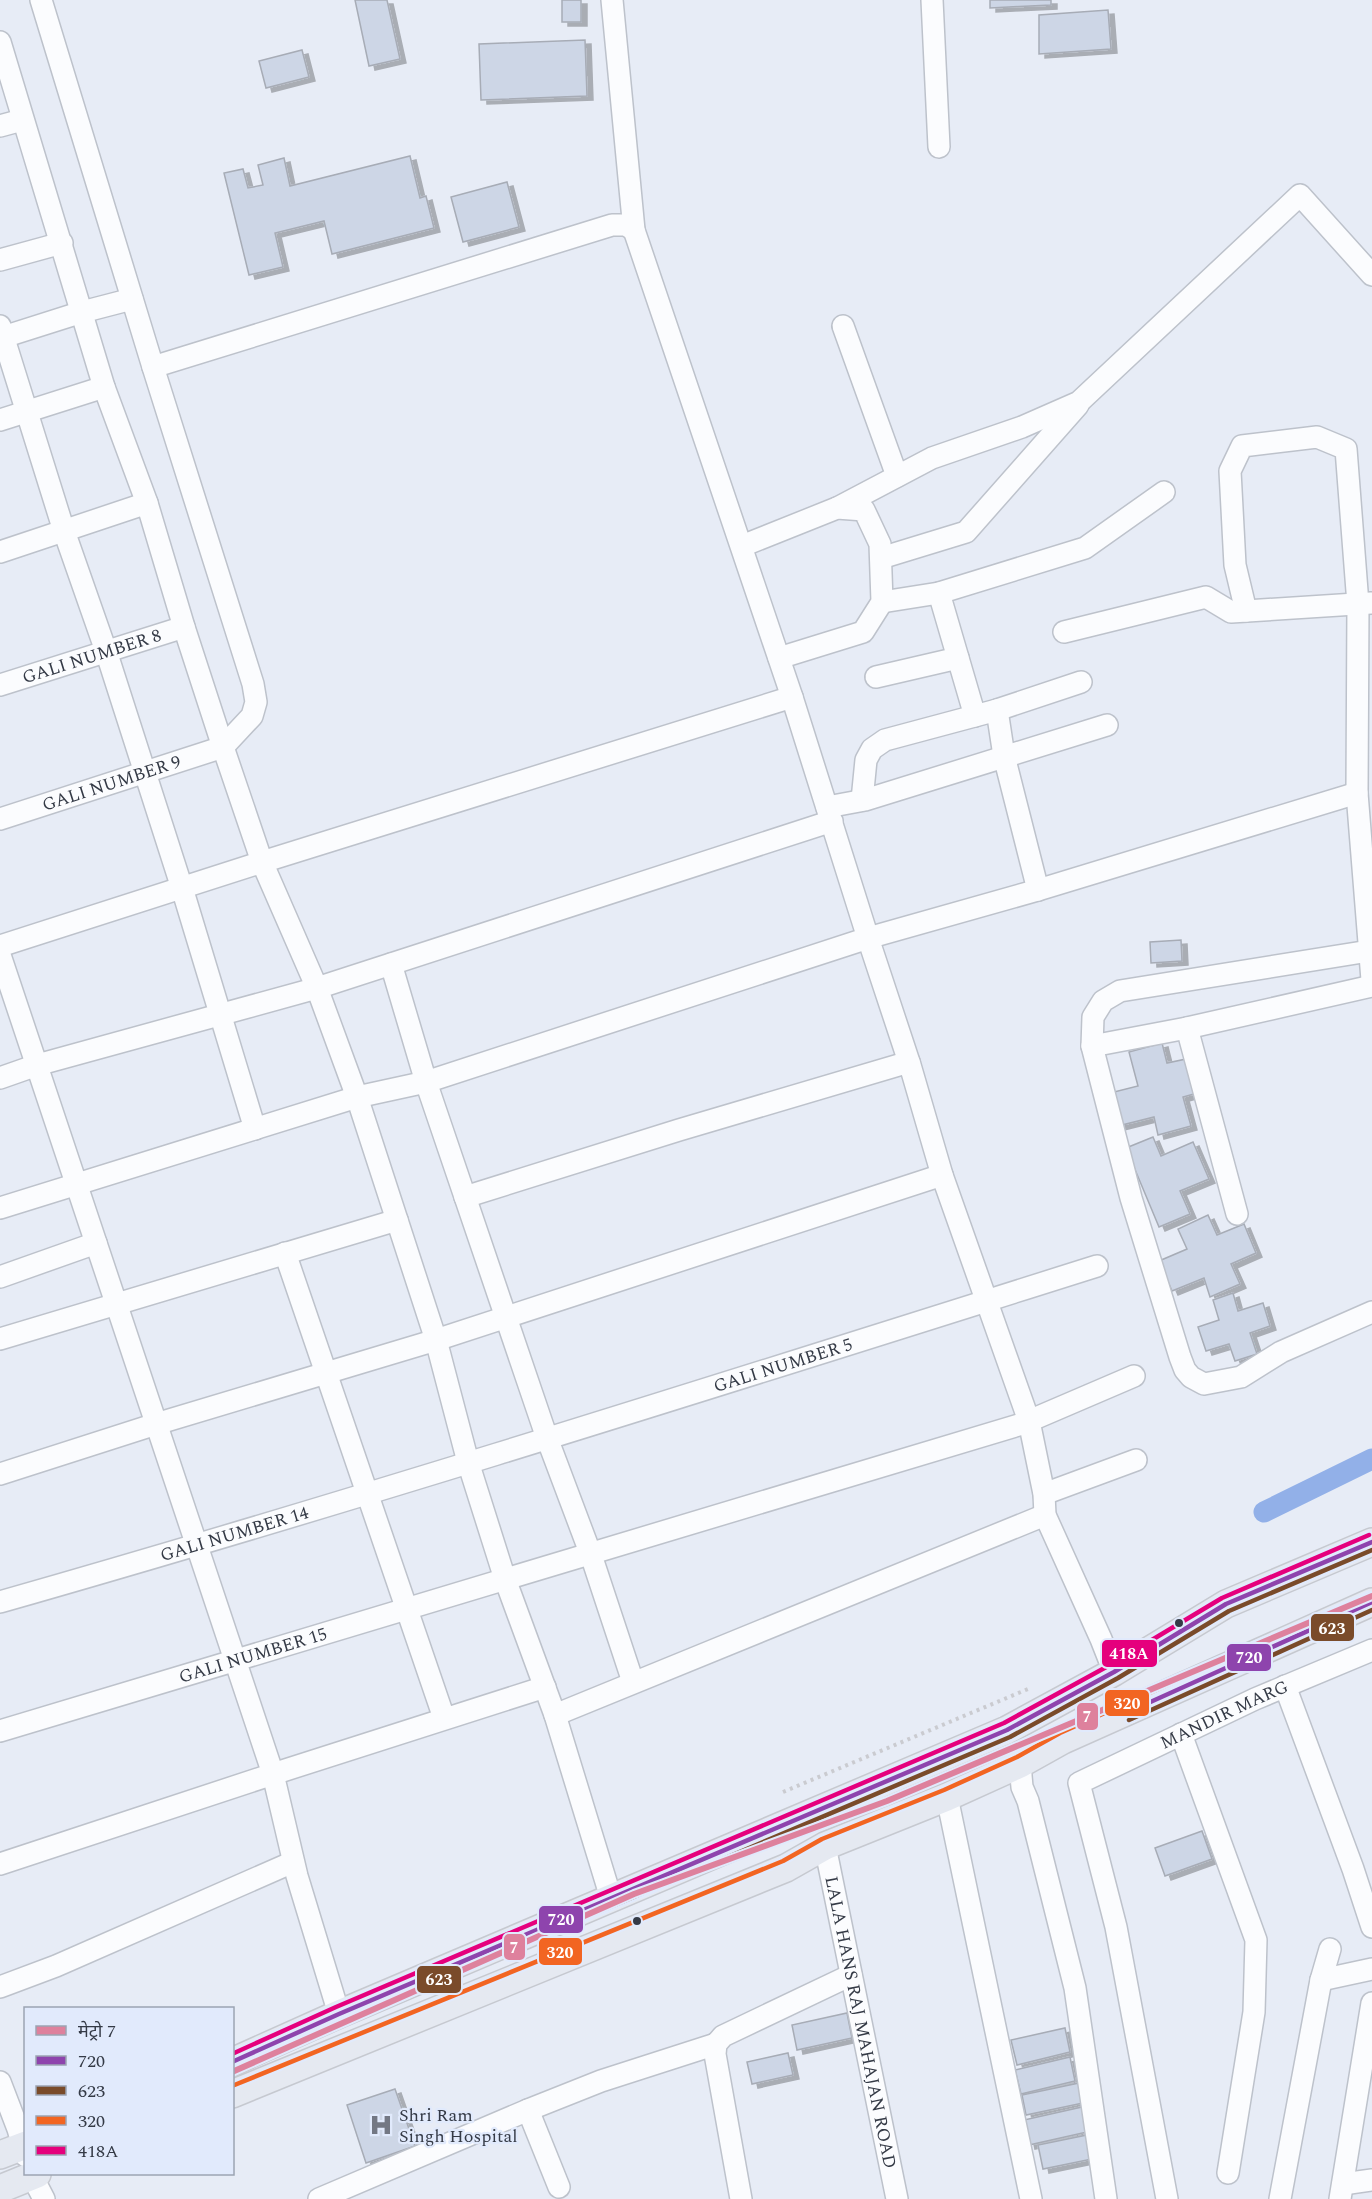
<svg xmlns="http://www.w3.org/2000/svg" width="1372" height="2199" font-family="Spectral,'Noto Sans Devanagari',serif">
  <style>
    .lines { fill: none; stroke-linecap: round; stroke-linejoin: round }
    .canal { stroke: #92b0e8; stroke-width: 21 }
    .building { fill: #cdd6e6; stroke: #a7acb6; stroke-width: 1.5; filter: url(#shadow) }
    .minor-casing { stroke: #bdc2cb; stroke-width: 24 }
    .major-casing { stroke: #c6c9d0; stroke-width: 30 }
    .path { stroke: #cacbd0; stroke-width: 4; stroke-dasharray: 3 4.5; stroke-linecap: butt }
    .minor { stroke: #fbfcfe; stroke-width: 21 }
    .major { stroke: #e5e9f1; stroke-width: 27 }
    .bus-1-casing { stroke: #e1eafc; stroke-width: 9 }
    .bus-2-casing { stroke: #e1eafc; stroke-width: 9 }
    .bus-3-casing { stroke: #e1eafc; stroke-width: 9 }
    .bus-4-casing { stroke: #e1eafc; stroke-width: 9 }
    .bus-1 { stroke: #8e44ad; stroke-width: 4.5 }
    .bus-2 { stroke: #7a4b2a; stroke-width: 4.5 }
    .bus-3 { stroke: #f26522; stroke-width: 4.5 }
    .bus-4 { stroke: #e5007d; stroke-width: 4.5 }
    .metro-1-casing { stroke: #e1eafc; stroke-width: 10 }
    .metro-1 { stroke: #de819d; stroke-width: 6 }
    .bus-dot { fill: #343a46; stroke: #e1eafc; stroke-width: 2 }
    .labels { text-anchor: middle; stroke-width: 4.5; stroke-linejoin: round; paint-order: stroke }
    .street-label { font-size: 18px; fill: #343a46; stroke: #e1eafc }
    .poi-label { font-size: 18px; fill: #343a46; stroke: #e1eafc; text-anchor: start }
    .line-badge { stroke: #e1eafc; stroke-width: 2 }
    .badge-label { font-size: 16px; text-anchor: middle; font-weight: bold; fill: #fff }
  </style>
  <defs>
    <filter id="shadow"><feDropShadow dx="6" dy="4" stdDeviation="0" flood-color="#0004"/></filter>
  </defs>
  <rect width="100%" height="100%" fill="#e7ecf6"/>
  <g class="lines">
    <path class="canal" d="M1264,1512L1372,1459"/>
  </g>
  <g class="building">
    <path d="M355,0H387L400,59L369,66Z"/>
    <rect x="562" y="0" width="19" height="22"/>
    <path d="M990,0H1051V5L990,8Z"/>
    <path d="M1108,10L1111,49L1039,54V15Z"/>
    <path d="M585,40L587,96L481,100L479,44Z"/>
    <path d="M302,50L309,77L266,88L259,61Z"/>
    <path d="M410,156L420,198L426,196L434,228L332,254L324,221L275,233L283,267L249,275L224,173L243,169L248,188L263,185L258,165L284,158L290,186Z"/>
    <path d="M507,182L519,227L463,242L451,197Z"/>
    <path d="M1181,940L1182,961L1151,963L1150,942Z"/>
    <path d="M1162,1043L1167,1063L1191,1058L1201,1092L1183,1097L1191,1126L1158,1135L1154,1117L1118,1126L1110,1093L1138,1086L1129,1052Z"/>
    <path d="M1153,1137L1161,1156L1193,1142L1209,1179L1180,1191L1190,1214L1159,1227L1126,1148Z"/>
    <path d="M1208,1215L1217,1235L1244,1224L1256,1253L1231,1264L1240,1284L1210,1297L1204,1278L1172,1291L1159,1261L1187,1249L1178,1229Z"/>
    <path d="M1233,1293L1238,1311L1263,1303L1270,1326L1250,1333L1257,1354L1235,1361L1229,1344L1206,1351L1198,1327L1219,1320L1213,1300Z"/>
    <path d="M1202,1831L1212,1859L1165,1876L1155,1848Z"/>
    <path d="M847,2013L852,2038L797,2050L792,2025Z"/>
    <path d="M1065,2028L1070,2052L1017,2065L1011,2040Z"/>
    <path d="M788,2053L793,2075L752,2084L747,2062Z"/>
    <path d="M1070,2057L1075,2081L1021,2094L1015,2070Z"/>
    <path d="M1079,2083L1083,2103L1026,2115L1022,2095Z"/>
    <path d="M395,2089L415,2146L366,2163L347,2105Z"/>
    <path d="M1082,2107L1087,2132L1029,2145L1024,2120Z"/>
    <path d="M1087,2135L1092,2159L1043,2169L1038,2145Z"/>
  </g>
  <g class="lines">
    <g class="minor-casing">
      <g id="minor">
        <path d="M612,0L634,230L792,697L868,938L910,1065L942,1175L1029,1421L1044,1494L1045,1515L1101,1639L1114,1672"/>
        <path d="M932,0L939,147"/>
        <path d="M0,42L104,387L147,503L184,627L223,747L262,862L317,988L357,1097L436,1340L468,1462L505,1579L555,1715L611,1898"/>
        <path d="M0,126L22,120"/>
        <path d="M0,260L62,243"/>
        <path d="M0,326L64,531L106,651L182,888L255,1129"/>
        <path d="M843,326L897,476"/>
        <path d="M0,338L82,312L132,299"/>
        <path d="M153,367L612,225H626L634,230"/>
        <path d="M0,420L104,387"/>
        <path d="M837,508L932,458L1022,427L1079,402L1300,195L1372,275"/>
        <path d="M742,546L837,508L864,510L880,544L882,602L863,632L779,658"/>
        <path d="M0,552L147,503"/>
        <path d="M881,558L966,532L1078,405"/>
        <path d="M882,602L939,593"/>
        <path d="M1246,611L1235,565L1230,471L1242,446L1317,437L1346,449L1358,604L1357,793L1372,980"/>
        <path d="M1064,632L1206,597L1231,612L1371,603"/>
        <path d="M876,677L958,658"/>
        <path id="s1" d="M0,685L184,627"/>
        <path d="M997,710L1004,756L1038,890"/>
        <path d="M975,716L939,593L1085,548L1164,492"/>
        <path d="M862,800L866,760L872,749L885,740L997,710L1081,682"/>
        <path d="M827,807L865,800L1107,725"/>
        <path id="s2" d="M0,819L223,747L252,716L256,702L253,684L153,367L41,0"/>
        <path d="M0,946L259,863L792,697"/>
        <path d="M1369,951L1120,991L1103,1001L1093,1017L1092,1046L1131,1198L1180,1357L1185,1370L1191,1377L1204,1384L1241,1377L1281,1352L1372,1312"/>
        <path d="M0,955L273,1774L297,1876L339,2014"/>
        <path d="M391,964L426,1082L547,1438L591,1555L633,1682"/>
        <path d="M1187,1028L1237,1214"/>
        <path d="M1092,1046L1187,1028L1372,986"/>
        <path d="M0,1078L37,1065L317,988L832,821"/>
        <path d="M465,1197L679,1130L909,1062"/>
        <path d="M0,1208L357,1097L426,1082L868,938L1038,890L1357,793"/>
        <path d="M285,1253L444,1718"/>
        <path d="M0,1277L96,1243"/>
        <path d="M0,1339L397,1220"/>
        <path d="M0,1474L156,1424L436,1340L942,1175"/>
        <path d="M1044,1494L1136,1460"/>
        <path id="s3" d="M0,1602C368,1497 732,1381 1097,1266"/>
        <path d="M1285,1686L1353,1869L1372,1927"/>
        <path d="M555,1715L1045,1515"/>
        <path id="s4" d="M0,1731L1022,1424L1134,1376"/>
        <path d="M1181,1734L1256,1940L1254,2012L1228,2173"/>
        <path d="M1020,1764L1022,1787L1028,1801L1075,1988L1106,2199"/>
        <path d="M947,1797L1031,2199"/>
        <path id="s5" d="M825,1846L897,2199"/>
        <path d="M0,1864L273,1774L545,1687"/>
        <path d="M1321,1980L1372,1969"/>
        <path d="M0,1987L56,1966L293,1862"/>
        <path d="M0,2082L18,2129L26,2156"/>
        <path d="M528,2110L559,2187"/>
        <path d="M31,2174L44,2199"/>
        <path d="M1343,2184L1372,2180"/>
        <path d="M319,2199L528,2110L601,2081L716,2044"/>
        <path d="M741,2199L715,2054L716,2044L723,2036L851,1975"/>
        <path id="s6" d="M1167,2199L1116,1927L1079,1783L1255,1699L1372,1650"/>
        <path d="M1280,2199L1321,1980L1330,1949"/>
        <path d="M1340,2199L1372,2003"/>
      </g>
    </g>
    <g class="major-casing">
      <g id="major">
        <path d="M232,2062L339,2014L1007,1730L1114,1672L1226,1604L1372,1542"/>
        <path d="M232,2094L786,1868L825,1846L947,1797L1020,1764L1063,1740L1372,1602"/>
        <path d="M0,2155L26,2145"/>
        <path d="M0,2189L37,2174"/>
      </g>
    </g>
    <path class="path" d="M783,1792L1028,1689"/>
    <use href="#minor" class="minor"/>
    <use href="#major" class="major"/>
    <g class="bus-1-casing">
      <g id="bus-1">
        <path d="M1126,1713L1372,1602"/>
        <path d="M232,2062L339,2014L1007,1730L1114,1672L1226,1604L1372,1542"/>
      </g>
    </g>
    <g class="bus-2-casing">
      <g id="bus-2">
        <path d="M1129,1720L1372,1610"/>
        <path d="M235,2069L342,2021L1010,1737L1118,1678L1229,1611L1372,1550"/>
      </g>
    </g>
    <g class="bus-3-casing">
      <path id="bus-3" d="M232,2086L783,1861L822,1839L944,1790L1017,1757L1060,1733L1369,1595"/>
    </g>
    <g class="bus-4-casing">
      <path id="bus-4" d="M232,2054L336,2007L1004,1723L1110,1665L1222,1598L1369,1535"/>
    </g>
    <use href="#bus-1" class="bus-1"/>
    <use href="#bus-2" class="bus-2"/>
    <use href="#bus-3" class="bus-3"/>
    <use href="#bus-4" class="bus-4"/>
    <g class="metro-1-casing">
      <path id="metro-1" d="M232,2072L634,1894L887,1801L1372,1596"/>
    </g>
    <use href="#metro-1" class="metro-1"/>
  </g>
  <defs>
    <g id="hospital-bare" transform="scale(1.8)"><path d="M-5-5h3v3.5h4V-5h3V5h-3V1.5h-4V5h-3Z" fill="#737884" stroke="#e1eafc" stroke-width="2.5" paint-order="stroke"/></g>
  </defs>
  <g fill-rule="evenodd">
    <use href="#hospital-bare" x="381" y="2125"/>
  </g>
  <g class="bus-dot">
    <circle cx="1179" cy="1623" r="5"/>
    <circle cx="637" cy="1921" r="5"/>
  </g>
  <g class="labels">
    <g class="street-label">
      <text dy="6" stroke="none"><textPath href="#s1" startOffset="96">GALI NUMBER 8</textPath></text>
      <text dy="6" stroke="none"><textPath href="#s2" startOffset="117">GALI NUMBER 9</textPath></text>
      <text dy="6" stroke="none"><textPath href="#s3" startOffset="818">GALI NUMBER 5</textPath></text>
      <text dy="6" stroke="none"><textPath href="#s3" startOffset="244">GALI NUMBER 14</textPath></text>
      <text dy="6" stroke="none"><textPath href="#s4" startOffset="264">GALI NUMBER 15</textPath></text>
      <text dy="6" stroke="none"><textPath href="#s6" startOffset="586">MANDIR MARG</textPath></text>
      <text dy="6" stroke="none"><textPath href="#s5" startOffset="180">LALA HANS RAJ MAHAJAN ROAD</textPath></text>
    </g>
    <g class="poi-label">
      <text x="399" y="2121">Shri Ram<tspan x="399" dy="21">Singh Hospital</tspan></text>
    </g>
  </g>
  <g class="line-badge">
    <rect x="1310" y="1613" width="45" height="29" rx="6" fill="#7a4b2a"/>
    <rect x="1101" y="1639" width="57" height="29" rx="6" fill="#e5007d"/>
    <rect x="1226" y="1643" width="46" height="29" rx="6" fill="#8e44ad"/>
    <rect x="1104" y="1689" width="46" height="28" rx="6" fill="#f26522"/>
    <rect x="1076" y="1702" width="23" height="29" rx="6" fill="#de819d"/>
    <rect x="538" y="1905" width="46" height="29" rx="6" fill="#8e44ad"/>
    <rect x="503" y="1933" width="23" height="28" rx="6" fill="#de819d"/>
    <rect x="538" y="1937" width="45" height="29" rx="6" fill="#f26522"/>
    <rect x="416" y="1965" width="46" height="29" rx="6" fill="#7a4b2a"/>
  </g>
  <g class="badge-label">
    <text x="1332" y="1634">623</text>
    <text x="1129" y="1659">418A</text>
    <text x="1249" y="1663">720</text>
    <text x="1127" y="1709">320</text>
    <text x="1087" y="1722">7</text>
    <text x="561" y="1925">720</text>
    <text x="514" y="1953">7</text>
    <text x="560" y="1958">320</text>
    <text x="439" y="1985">623</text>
  </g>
  <rect x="24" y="2007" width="210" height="168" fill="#e1eafc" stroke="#9ca4b3" stroke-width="1.5"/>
  <rect x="36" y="2026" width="30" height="9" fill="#de819d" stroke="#9ca4b3" stroke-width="1.5"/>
  <text x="78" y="2037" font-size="18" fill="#343a46">मेट्रो 7</text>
  <rect x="36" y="2056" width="30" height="9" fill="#8e44ad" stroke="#9ca4b3" stroke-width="1.5"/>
  <text x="78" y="2067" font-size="18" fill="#343a46">720</text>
  <rect x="36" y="2086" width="30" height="9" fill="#7a4b2a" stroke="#9ca4b3" stroke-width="1.5"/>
  <text x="78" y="2097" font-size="18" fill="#343a46">623</text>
  <rect x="36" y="2116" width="30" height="9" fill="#f26522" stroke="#9ca4b3" stroke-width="1.5"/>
  <text x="78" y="2127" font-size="18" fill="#343a46">320</text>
  <rect x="36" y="2146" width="30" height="9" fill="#e5007d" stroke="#9ca4b3" stroke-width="1.5"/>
  <text x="78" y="2157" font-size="18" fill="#343a46">418A</text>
</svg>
